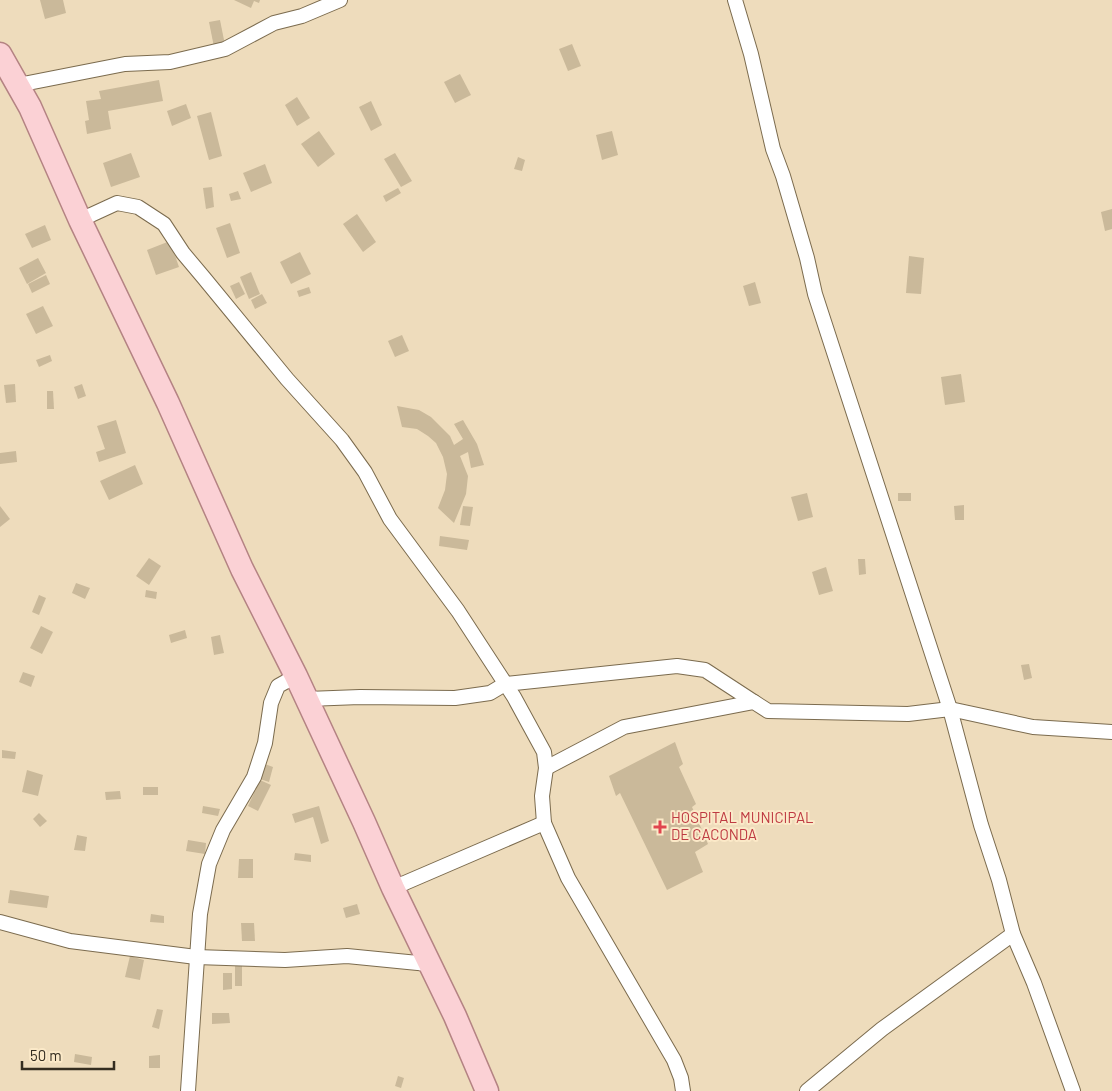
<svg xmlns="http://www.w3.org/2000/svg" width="1112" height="1091" font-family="Barlow,sans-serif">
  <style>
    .building { fill: #cab99a }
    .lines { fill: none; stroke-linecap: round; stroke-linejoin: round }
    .minor-casing { stroke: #7b6b4e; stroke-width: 16 }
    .primary-casing { stroke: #b48383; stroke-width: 25 }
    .minor { stroke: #fff; stroke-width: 14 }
    .primary { stroke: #fbd1d5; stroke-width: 22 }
    .health-dot { fill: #e0444e; stroke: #fbe9c8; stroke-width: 2 }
    .labels { text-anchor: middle; stroke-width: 4; stroke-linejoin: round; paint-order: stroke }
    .health-label { font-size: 15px; fill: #be3a42; stroke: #fbe9c8; text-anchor: start }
  </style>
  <rect width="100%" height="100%" fill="#eedcbc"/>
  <g class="building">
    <path d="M40,0H63L66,13L45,19Z"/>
    <path d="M234,0H260L259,3L254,1L251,8Z"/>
    <path d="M220,20L225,45L214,47L209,22Z"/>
    <path d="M572,44L581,66L568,71L559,49Z"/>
    <path d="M460,74L471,95L455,103L444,82Z"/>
    <path d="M159,80L163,101L108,111L111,129L87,134L85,121L89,120L86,101L101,99L99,91Z"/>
    <path d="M297,97L310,118L297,126L285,105Z"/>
    <path d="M371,101L382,125L371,131L359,107Z"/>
    <path d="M186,104L191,118L172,126L167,111Z"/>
    <path d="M211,112L222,156L209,160L197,116Z"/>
    <path d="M319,131L335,154L318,167L301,144Z"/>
    <path d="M612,131L618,155L602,160L596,135Z"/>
    <path d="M131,153L140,177L111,187L103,163Z"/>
    <path d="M395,153L412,181L401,187L384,159Z"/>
    <path d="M518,157L525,160L522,171L514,169Z"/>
    <path d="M265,164L272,183L251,192L243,173Z"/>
    <path d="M212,187L214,207L206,209L203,188Z"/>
    <path d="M398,188L401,193L386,202L383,196Z"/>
    <path d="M238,191L241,199L231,201L229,194Z"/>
    <path d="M1112,209V229L1105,231L1101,212Z"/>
    <path d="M357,214L376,242L363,252L343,224Z"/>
    <path d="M230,223L240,253L227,258L216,228Z"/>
    <path d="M45,225L51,240L32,248L25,234Z"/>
    <path d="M170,241L179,267L156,275L147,250Z"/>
    <path d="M300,252L311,274L291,284L280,262Z"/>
    <path d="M909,256L924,258L921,294L906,293Z"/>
    <path d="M38,258L46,273L27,284L19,268Z"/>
    <path d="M251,272L260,294L249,299L240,277Z"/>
    <path d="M46,275L50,284L32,293L28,284Z"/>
    <path d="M239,282L245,294L236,299L230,286Z"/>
    <path d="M755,282L761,303L749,306L743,286Z"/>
    <path d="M309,287L311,293L299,297L297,291Z"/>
    <path d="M262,294L267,303L255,309L251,300Z"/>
    <path d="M43,306L53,326L36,334L26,314Z"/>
    <path d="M402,335L409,351L395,357L388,341Z"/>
    <path d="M50,355L52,361L39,367L36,360Z"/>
    <path d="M961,374L965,402L945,405L941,377Z"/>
    <path d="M15,384L16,402L6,403L4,385Z"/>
    <path d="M82,384L86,396L78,399L74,387Z"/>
    <path d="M47,391H53L54,409H47Z"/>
    <path d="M397,406L419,410L431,417L450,436L454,445L463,439L454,424L463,420L477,444L484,465L471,468L468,452L460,456L468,476L466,494L454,523L438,508L445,490L447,474L443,457L436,443L428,436L417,429L402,427Z"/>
    <path d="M116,420L126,453L99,462L96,452L105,449L97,426Z"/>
    <path d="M16,451L17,462L0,464V453Z"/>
    <path d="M135,465L143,484L109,500L100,481Z"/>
    <path d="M807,493L813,517L798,521L791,497Z"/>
    <rect x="898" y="493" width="13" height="8"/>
    <path d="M964,505V520H955L954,506Z"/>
    <path d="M0,506L10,519L0,527Z"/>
    <path d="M463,506L473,507L470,526L460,525Z"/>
    <path d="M440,536L469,540L467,550L439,546Z"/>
    <path d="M149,558L161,566L149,585L136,576Z"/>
    <path d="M858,559H865L866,574L859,575Z"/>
    <path d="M826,567L833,591L819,595L812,572Z"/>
    <path d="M76,583L90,588L85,599L72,593Z"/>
    <path d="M146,590L157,592L156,599L145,597Z"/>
    <path d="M39,595L46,598L39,615L32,612Z"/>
    <path d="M41,626L53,632L42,654L30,648Z"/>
    <path d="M185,630L187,638L171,643L169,635Z"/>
    <path d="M220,635L224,653L214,655L211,637Z"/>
    <path d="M1029,664L1032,678L1024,680L1021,665Z"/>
    <path d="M23,672L35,676L31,687L19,682Z"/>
    <path d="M675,742L683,764L679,767L696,804L692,807L708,844L695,852L703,872L667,890L620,793L616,796L609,776Z"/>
    <path d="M2,750L16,752L15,759L2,758Z"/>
    <path d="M262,763L273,767L269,782L257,778Z"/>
    <path d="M27,770L43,775L38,796L22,792Z"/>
    <path d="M260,780L271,785L258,811L248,806Z"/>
    <rect x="143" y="787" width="15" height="8"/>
    <path d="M120,791L121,799L106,800L105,792Z"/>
    <path d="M203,806L220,809L218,816L202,813Z"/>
    <path d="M319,806L329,841L321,844L313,817L295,823L292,814Z"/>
    <path d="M39,813L47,821L40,827L33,819Z"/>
    <path d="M77,835L87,837L85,851L74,850Z"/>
    <path d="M188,840L206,843L205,854L186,851Z"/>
    <path d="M295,853L311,855V862L294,860Z"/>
    <path d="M239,859H253V878H238Z"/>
    <path d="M10,890L49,896L47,908L8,903Z"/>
    <path d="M357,904L360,914L346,918L343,908Z"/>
    <path d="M151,914L164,916V923L150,922Z"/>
    <path d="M241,923H254L255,941H242Z"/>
    <path d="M130,956L144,960L140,980L125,977Z"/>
    <rect x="235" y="966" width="7" height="20"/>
    <path d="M223,973H232V989L223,990Z"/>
    <path d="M157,1009L163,1010L159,1029L152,1027Z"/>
    <path d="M212,1013H229L230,1023L212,1024Z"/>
    <path d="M75,1054L92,1057L91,1065L74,1062Z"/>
    <path d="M160,1055V1068H149V1056Z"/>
    <path d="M398,1076L404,1078L401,1088L395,1086Z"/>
  </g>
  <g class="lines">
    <g class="minor-casing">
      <g id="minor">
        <path d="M735,0L751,54L773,149L783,176L807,258L815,294L950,709L981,825L999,880L1013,934L1034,983L1073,1091"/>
        <path d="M18,85L125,64L170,62L225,49L274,23L302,16L340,0"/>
        <path d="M80,220L117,203L138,207L164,224L183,253L204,278L287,379L342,440L365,472L390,519L458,611L514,697L544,752L546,768L542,796L544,823L568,878L674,1060L681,1078L683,1091"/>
        <path d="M307,699L360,697L455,698L490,693L505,684L677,666L705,670L754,702"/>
        <path d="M546,768L624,727L754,702L768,711L908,714L950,709L1033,727L1112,732"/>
        <path d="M393,888L544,823"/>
        <path d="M0,922L70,941L196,957L285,960L347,956L428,964"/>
        <path d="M188,1091L200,914L209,864L223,830L254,777L265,743L271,703L278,686L296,676"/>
        <path d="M807,1091L882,1029L1013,934"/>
      </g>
    </g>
    <g class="primary-casing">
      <path id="primary" d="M0,54L30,107L80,220L168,403L242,569L296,676L364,822L393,888L455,1016L487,1091"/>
    </g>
    <use href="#minor" class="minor"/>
    <use href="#primary" class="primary"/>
  </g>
  <path class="health-dot" d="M657.5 819.5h5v5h5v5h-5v5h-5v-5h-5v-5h5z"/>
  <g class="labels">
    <g class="health-label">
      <text x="671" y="823">HOSPITAL MUNICIPAL<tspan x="671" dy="17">DE CACONDA</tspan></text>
    </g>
  </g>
  <path d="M22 1061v8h92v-8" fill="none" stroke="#342d20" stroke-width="2.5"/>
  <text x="30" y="1061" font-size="15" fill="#342d20" stroke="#fbe9c8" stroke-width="4" paint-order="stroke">50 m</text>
</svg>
